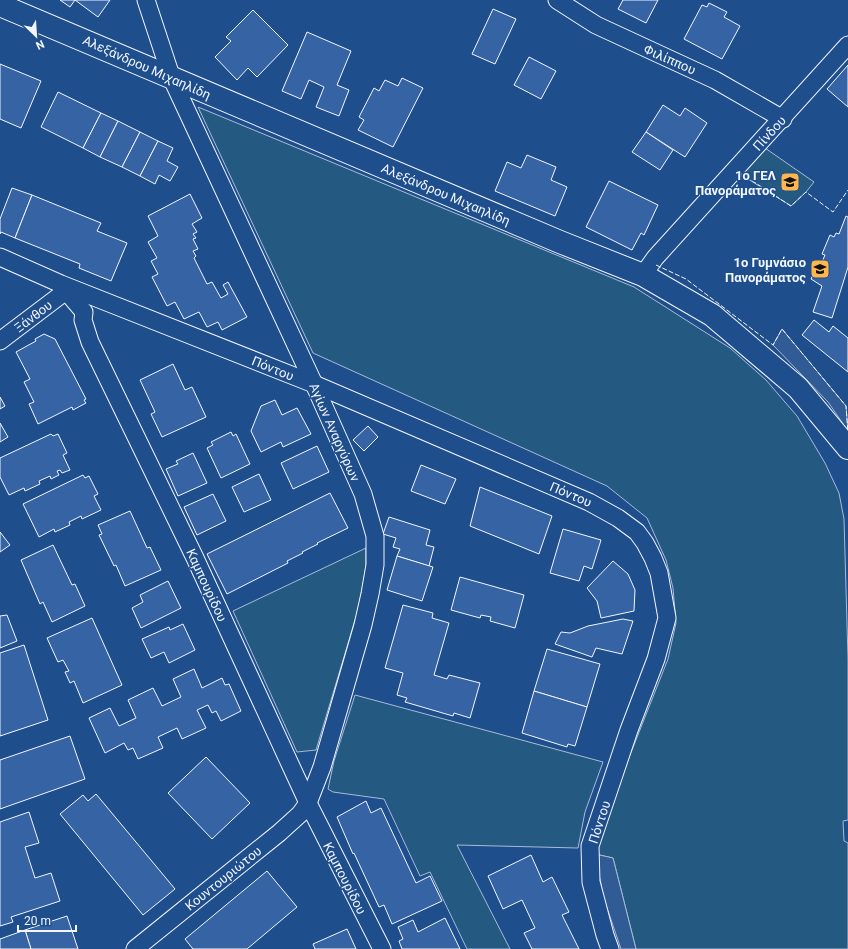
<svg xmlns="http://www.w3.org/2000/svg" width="848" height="949" font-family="Roboto,sans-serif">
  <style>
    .green { fill: #245a82; stroke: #a8bbd7 }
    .parking { fill: #305b95; stroke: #a8bbd7 }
    .building { fill: #3563a3; stroke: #f2f6ff }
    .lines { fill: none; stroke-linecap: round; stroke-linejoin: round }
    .street-casing { stroke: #f2f6ff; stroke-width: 19 }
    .secondary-casing { stroke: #f2f6ff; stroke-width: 24 }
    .street { stroke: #1f4e8c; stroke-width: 17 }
    .secondary { stroke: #1f4e8c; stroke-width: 22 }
    .fence { stroke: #f2f6ff; stroke-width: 1; stroke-dasharray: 5 2; stroke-linecap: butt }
    .labels { text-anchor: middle; stroke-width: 3; stroke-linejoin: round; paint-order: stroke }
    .street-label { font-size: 13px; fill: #f2f6ff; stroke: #1f4e8c }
    .poi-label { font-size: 13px; font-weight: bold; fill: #f2f6ff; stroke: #1f4e8c; text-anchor: end }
  </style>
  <rect width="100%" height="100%" fill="#1f4e8c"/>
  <g class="green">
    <path d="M198,107L634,287L730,348L766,380L797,416L825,463L839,493L844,519L848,659V820L843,821L844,841L848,843V949H636L613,858L595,854L611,803L668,659L676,623L673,588L666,560L647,518L607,486L313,353Z"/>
    <path d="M765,148L814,182L806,192L791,206L740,174Z"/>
    <path d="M366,548V566L359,607L316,750L297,752L233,611Z"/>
    <path d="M355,695L603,762L585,812L578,848L457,845L510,949H467L430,872L420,876L384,799L333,792L328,789L334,761Z"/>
  </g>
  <g class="parking">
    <path d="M782,329L846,406L848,431L828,402L773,345Z"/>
    <path d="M595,854L613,858L636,949H621L604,899Z"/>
  </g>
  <g class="building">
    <path d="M60,0H75L70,7Z"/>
    <path d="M75,0H110L98,17Z"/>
    <path d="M623,0H658L646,23L618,9Z"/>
    <path d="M709,3L727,12L724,17L740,26L722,59L684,39L702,5L707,7Z"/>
    <path d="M493,9L516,19L495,64L472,54Z"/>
    <path d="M253,10L288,45L257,77L248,68L237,80L215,57L231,41L226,37Z"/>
    <path d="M307,32L351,51L337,85L349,90L339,116L316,107L324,87L309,80L301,99L282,91Z"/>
    <path d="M529,57L556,71L541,99L514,85Z"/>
    <path d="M0,64L41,81L21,128L0,119Z"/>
    <path d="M848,65V107L827,89Z"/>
    <path d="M402,78L423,88L393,147L358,130L364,120L359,117L374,88L379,91L385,80L398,86Z"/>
    <path d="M58,92L101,113L83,148L41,127Z"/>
    <path d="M663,105L680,116L685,108L707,123L685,157L646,132Z"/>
    <path d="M101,113L118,121L100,157L83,148Z"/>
    <path d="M118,121L140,132L122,167L100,157Z"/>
    <path d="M140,132L158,141L140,176L122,167Z"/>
    <path d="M646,132L673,150L660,170L632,152Z"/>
    <path d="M158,141L173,148L167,161L178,167L170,181L159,175L155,184L140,176Z"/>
    <path d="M527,155L556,167L551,180L567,187L555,216L495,191L507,162L521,168Z"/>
    <path d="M609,181L658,205L644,235L641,233L632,250L586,227Z"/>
    <path d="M12,188L32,195L15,238L1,232L0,234V219Z"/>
    <path d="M190,194L202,218L192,224L197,232L193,234L196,238L193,239L198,249L193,251L196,256L194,258L207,284L212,282L221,298L228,294L223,285L228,282L247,317L222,330L218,322L207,327L199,312L184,319L175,302L167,306L152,277L158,274L151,261L157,258L148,242L158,236L148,216Z"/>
    <path d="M32,195L101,223L97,231L127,243L111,281L79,268L80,264L15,238Z"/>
    <path d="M846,216L848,217V267L832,318L813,312L822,286L811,279L819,260L822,262L825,255L822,254L830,235L834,237L836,233L839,234Z"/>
    <path d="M814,320L829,332L833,326L848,338V372L802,335Z"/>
    <path d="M44,334L55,339L86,399L84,400L86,403L73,410L72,407L38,424L29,404L34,402L24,382L30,379L16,352L36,341L35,339Z"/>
    <path d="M173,364L185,390L192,387L206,417L162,437L151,414L155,412L140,380Z"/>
    <path d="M0,397L5,406L0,409Z"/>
    <path d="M275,400L282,415L297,408L311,434L283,447L281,442L261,452L251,431L261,406Z"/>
    <path d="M0,423L8,437L0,442Z"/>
    <path d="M368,426L378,437L364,451L353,440Z"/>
    <path d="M231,432L233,436L236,434L250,464L221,478L207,448L213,445L211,442Z"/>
    <path d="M51,434L53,436L58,434L67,453L63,455L70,470L62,473L60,470L57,471L59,475L51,479L50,476L39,481L40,484L25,491L24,488L9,495L0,477V458Z"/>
    <path d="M317,446L329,472L293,489L281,463Z"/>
    <path d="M193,453L207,483L178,496L166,469L178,464L176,461Z"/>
    <path d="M421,465L456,479L445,504L411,491Z"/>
    <path d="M259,474L271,500L244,512L232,487Z"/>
    <path d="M83,475L85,478L89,476L98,494L94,496L101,510L82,519L81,516L69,522L70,525L55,532L54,529L39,537L23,504Z"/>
    <path d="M480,487L552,516L539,554L470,526Z"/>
    <path d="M330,493L348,528L317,543L318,544L302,552L303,553L287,561L288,563L227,594L207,554Z"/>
    <path d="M213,494L226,521L197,535L184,507Z"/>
    <path d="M130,511L147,548L150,547L161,570L125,586L116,565L114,566L99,535L102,534L98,525Z"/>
    <path d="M389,517L430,530L426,545L434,547L429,566L397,556L400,549L393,547L396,538L383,534Z"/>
    <path d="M563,529L601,540L592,569L584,566L579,581L550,573Z"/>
    <path d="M0,532L10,545L0,552Z"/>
    <path d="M53,545L72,585L75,584L85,606L52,622L43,602L40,604L21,560Z"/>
    <path d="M397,556L433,567L422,601L387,590Z"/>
    <path d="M613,561L628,574L635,590L634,611L601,618L597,601L587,588Z"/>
    <path d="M460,577L524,595L515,628L490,621L491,617L481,615L480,618L451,610Z"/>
    <path d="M168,581L181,608L141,628L132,608L143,602L140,595Z"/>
    <path d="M403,605L433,613L432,618L449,623L434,675L447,679L449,675L480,683L470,718L454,713L453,716L405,702L407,698L397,695L403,673L385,668Z"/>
    <path d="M7,615L17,641L0,648V616Z"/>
    <path d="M92,618L122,685L83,703L74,681L70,683L65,672L69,671L63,660L58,662L47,638Z"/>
    <path d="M623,619L633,621L622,654L596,648L592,657L555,644L561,632L570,633L588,626Z"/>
    <path d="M183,624L195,650L169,663L164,652L151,658L142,639L169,627L170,630Z"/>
    <path d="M24,645L48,720L0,736V653Z"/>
    <path d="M547,649L600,664L587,707L534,691Z"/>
    <path d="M194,669L202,688L222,678L225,685L229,684L241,711L221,721L216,711L212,713L208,705L197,710L206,728L182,739L177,728L158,737L163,748L138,759L133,748L128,750L124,743L105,753L89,718L110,708L119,726L136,718L128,700L153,688L162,706L181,697L173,679Z"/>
    <path d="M534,691L587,707L575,746L568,744L567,747L522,733Z"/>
    <path d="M70,736L85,779L0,809V760Z"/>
    <path d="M206,757L250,803L212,839L168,793Z"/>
    <path d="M96,794L175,889L143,915L60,814L83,795L88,801Z"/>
    <path d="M366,801L371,813L381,808L416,883L430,876L442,901L392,924L384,905L379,907L354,853L353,854L337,817Z"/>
    <path d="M29,812L39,843L25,847L35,878L51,873L60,901L11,917L13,922L0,926V822Z"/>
    <path d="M531,855L543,882L552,877L569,912L562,915L579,949H532L524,933L535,928L522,900L503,909L488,876Z"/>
    <path d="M267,871L297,907L247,949H193L185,939Z"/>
    <path d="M67,916L78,949H31L25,930Z"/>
    <path d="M445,918L460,949H402L399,941L403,939L398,927L413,920L418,932Z"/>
    <path d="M347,929L356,949H315L313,944Z"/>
    <path d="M25,930L31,949H0V939Z"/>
  </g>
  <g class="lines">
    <g class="street-casing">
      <g id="street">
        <path d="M557,0L596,25L715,80L783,119"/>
        <path d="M0,257L61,284L314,384L589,502L618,518L637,532L645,543L653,558L659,573L667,618L656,659L629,730L590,846L591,882L605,935L610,949"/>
        <path d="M643,275L655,258L848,45"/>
        <path d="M61,285L84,312L83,320L90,342L195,558L308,803L382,949"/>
        <path d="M0,341L66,291"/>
        <path d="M135,949L279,833L300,814L308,803L322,767L363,625L370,594L375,565V536L363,494L314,384L172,79L146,0"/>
      </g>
    </g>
    <g class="secondary-casing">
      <path id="secondary" d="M0,5L560,242L643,275L712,315L798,388L848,448"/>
    </g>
    <use href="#street" class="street"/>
    <use href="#secondary" class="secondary"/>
    <g class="fence">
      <path d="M740,173L791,206L806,192L833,212L848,190"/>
      <path d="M656,265L686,279L773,345L782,329L846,406L848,432"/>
    </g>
  </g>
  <defs>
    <g id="school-square" transform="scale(1)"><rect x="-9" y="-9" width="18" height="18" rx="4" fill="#ffb74d" stroke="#1f4e8c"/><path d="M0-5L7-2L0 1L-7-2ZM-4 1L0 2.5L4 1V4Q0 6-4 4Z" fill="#111"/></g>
  </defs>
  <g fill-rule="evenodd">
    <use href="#school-square" x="790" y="182"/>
    <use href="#school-square" x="820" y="269"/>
  </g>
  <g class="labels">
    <g class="street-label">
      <text transform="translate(670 59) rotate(24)" y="5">Φιλίππου</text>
      <text transform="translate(147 67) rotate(24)" y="5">Aλεξάνδρου Mιχαηλίδη</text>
      <text transform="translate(769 133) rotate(-48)" y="5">Πίνδου</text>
      <text transform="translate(446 194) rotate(23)" y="5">Aλεξάνδρου Mιχαηλίδη</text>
      <text transform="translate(33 316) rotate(-37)" y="5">Ξάνθου</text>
      <text transform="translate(273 368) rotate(22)" y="5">Πόντου</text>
      <text transform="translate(335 432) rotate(66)" y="5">Αγίων Αναργύρων</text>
      <text transform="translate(571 494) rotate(23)" y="5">Πόντου</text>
      <text transform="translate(207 585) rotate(65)" y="5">Καμπουρίδου</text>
      <text transform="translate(599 822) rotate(-72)" y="5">Πόντου</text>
      <text transform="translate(223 878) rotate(-39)" y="5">Κουντουριώτου</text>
      <text transform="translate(345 878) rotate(63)" y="5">Καμπουρίδου</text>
    </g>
    <g class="poi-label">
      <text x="776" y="180">1ο ΓΕΛ<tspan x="776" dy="15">Πανοράματος</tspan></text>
      <text x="806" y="267">1ο Γυμνάσιο<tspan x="806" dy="15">Πανοράματος</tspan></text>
    </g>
  </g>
  <g transform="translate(36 36) rotate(155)" stroke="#1f4e8c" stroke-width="3" paint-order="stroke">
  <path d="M0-3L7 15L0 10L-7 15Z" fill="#f2f6ff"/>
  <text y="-6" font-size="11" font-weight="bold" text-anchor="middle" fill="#f2f6ff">N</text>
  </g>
  <path d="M18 925v6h58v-6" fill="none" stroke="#f2f6ff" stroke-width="2"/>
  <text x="24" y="925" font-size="12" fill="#f2f6ff" stroke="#1f4e8c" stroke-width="3" paint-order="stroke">20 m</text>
</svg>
